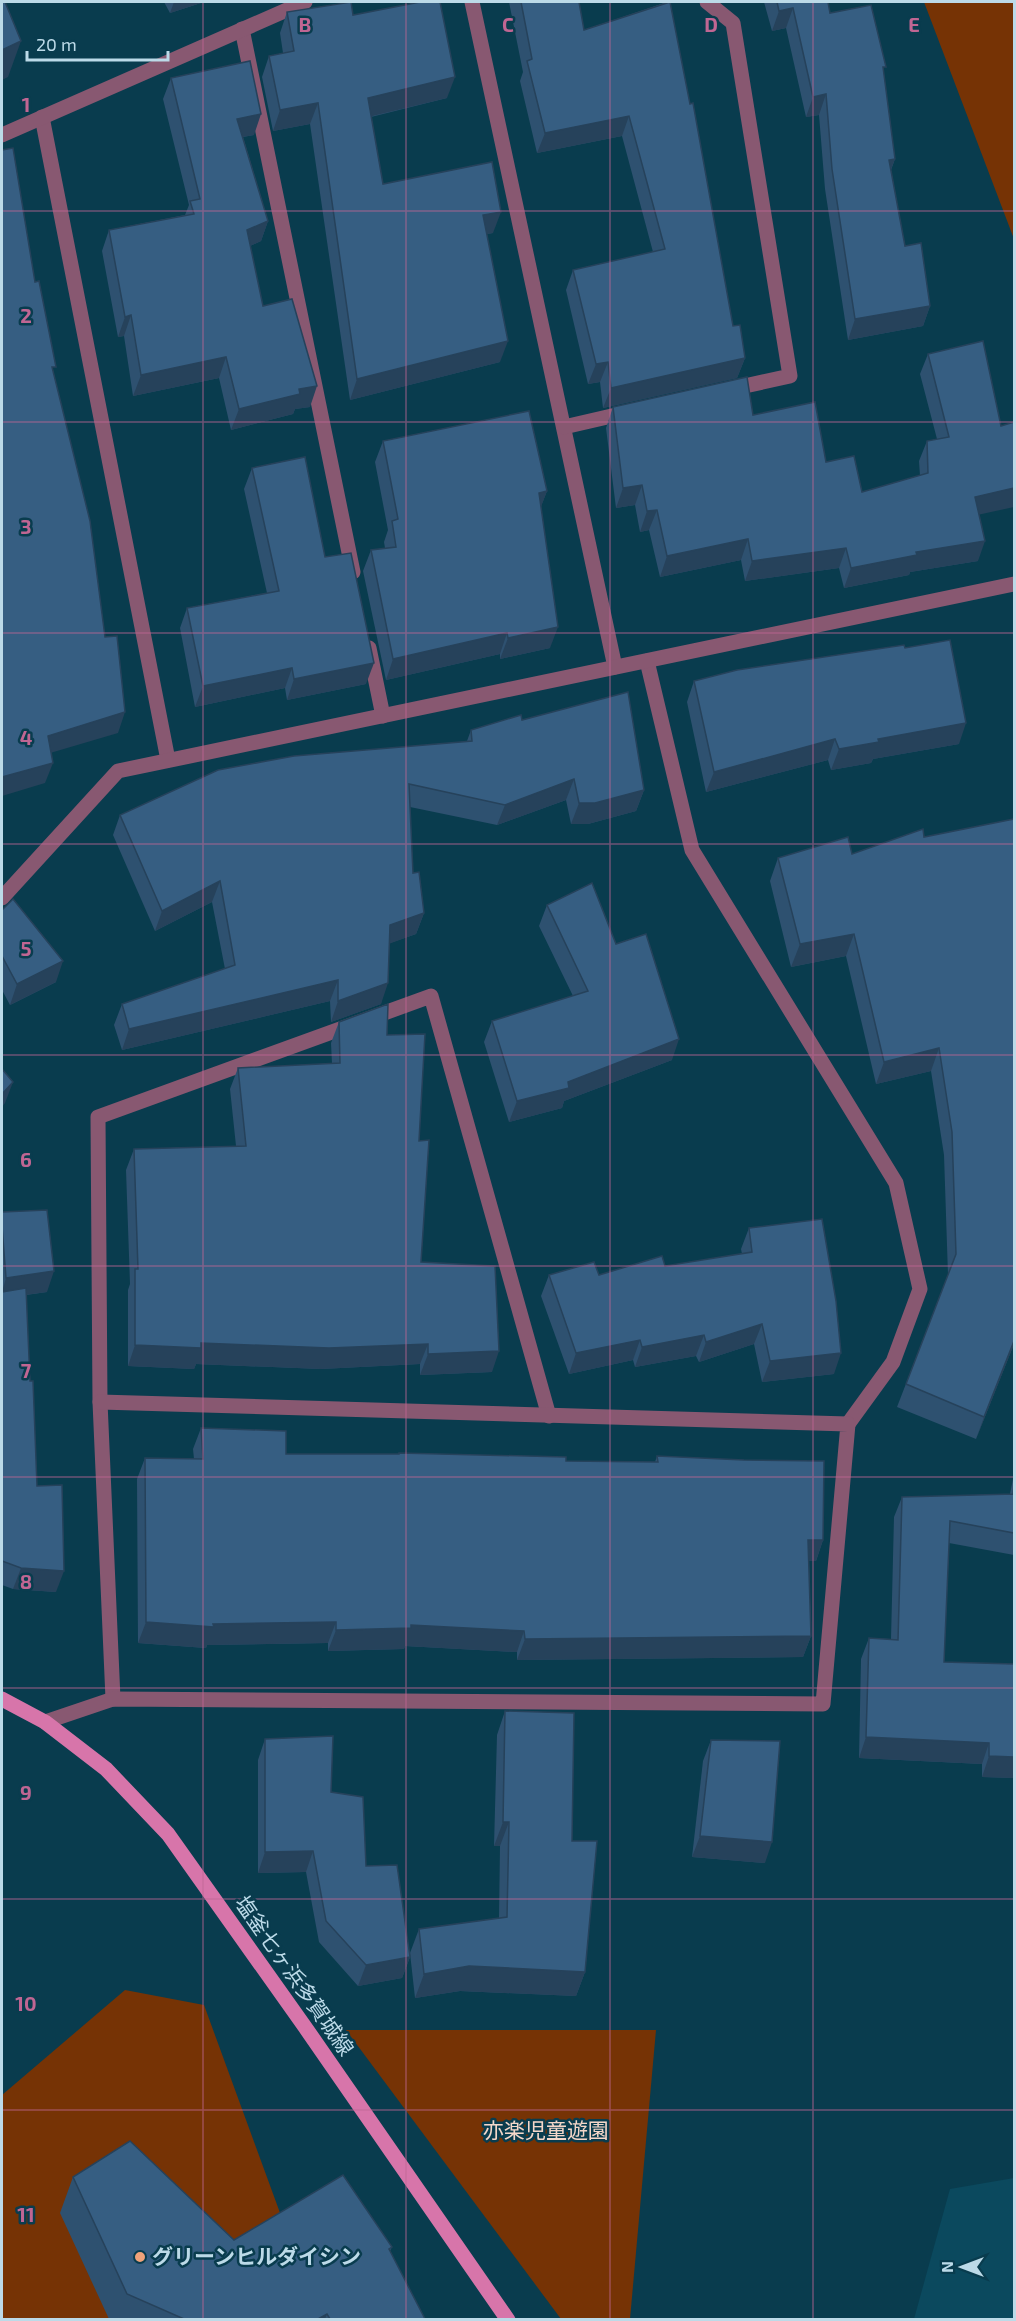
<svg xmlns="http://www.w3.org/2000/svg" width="1016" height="2321" font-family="'Exo 2','Noto Sans JP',sans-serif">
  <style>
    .built { fill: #0b495e }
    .green { fill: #763305 }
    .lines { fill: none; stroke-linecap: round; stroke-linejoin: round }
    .minor { stroke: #885871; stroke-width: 15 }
    .primary { stroke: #d775aa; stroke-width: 15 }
    .wall { fill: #2e5170 }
    .shaded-wall { fill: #26425b }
    .building { fill: #365e82; stroke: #26425b; stroke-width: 1.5 }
    .grid { fill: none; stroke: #c06693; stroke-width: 1.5; stroke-opacity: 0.55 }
    .poi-dot { fill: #f0a27a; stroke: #093c4e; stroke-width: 2 }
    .labels { text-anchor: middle; stroke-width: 5; stroke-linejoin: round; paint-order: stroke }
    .street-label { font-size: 21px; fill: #bcdae8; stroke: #093c4e }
    .park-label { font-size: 21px; fill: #f4d7c9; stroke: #093c4e }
    .poi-label { font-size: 21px; font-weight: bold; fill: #bcdae8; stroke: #093c4e; text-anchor: start }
    .grid-label { font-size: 20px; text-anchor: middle; font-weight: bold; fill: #c06693; stroke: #093c4e; stroke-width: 5; stroke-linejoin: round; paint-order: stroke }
  </style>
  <rect width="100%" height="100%" fill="#093c4e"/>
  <path class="built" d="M1014,2178V2319H914L950,2189Z"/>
  <g class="green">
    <path d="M924,2H1014V239Z"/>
    <path d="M125,1990L204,2005L313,2303L323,2319H2V2095Z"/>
    <path d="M346,2030H656L630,2319H561Z"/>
  </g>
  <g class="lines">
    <g class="minor">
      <path d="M472,2L615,667"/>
      <path d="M707,2L733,23L790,376L731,389"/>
      <path d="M242,29L353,572"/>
      <path d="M42,117L168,760"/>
      <path d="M2,135L305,2"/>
      <path d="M564,427L629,412"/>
      <path d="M369,648L383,716"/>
      <path d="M647,661L692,850L896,1183L920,1289L893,1362L848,1424"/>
      <path d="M2,898L118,771L1014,584"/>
      <path d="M113,1699L100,1402L98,1117L431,996L549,1416"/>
      <path d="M45,1722L113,1699L823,1704L848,1424L100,1402"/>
    </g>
    <path class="primary" d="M2,1699L45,1722L106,1769L168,1834L305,2027L508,2320"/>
  </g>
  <g class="wall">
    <path d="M164,2H204L170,13Z"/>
    <path d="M509,2H579L584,30L667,2L733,326L745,358L737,378L603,408L600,382L588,384L566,290L573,270L653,252L622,136L537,153L520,81L523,72Z"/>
    <path d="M764,2H828L830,13L883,74L895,159L891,170L905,246L930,306L923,326L848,340L825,189L819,115L806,117L786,28L772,31Z"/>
    <path d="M287,12L353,15L447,98L371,117L383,184L493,233L487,234L500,362L350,400L310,124L273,131L262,77L269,56L283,53L280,33Z"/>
    <path d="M171,78L254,135L243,137L268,221L261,241L250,246L263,306L310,407L295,409L293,414L231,430L219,378L133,396L124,336L118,337L102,251L109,230L185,215L189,205L163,99Z"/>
    <path d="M928,354L979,515L978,561L910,572L909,575L844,588L839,568L745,581L741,560L660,577L649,530L640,532L635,505L616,508L606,428L613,407L753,415L826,462L862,492L920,476L919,461L927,441L937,439L920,374Z"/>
    <path d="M383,441L547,491L541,506L550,648L500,659V654L386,680L363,571L371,550L385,548L384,542L388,530L375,462Z"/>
    <path d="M252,468L325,557L366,684L287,700L285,688L195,707L180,628L187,608L267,593L244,489Z"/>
    <path d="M905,648L959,744L873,759L871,763L831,770L828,760L706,792L687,702L694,681Z"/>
    <path d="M522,720L644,790L636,811L588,824H571L566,800L497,825L410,807L413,873L424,913L416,934L390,943L381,1004L331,1022L330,1001L122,1050L114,1025L122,1004L225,969L212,902L155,931L113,835L120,815L467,741L471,730Z"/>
    <path d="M923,829L1014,1344L976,1439L897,1407L948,1275L944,1155L931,1071L876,1084L846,956L791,967L770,881L778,858L852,854Z"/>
    <path d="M547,905L616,944L672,1060L564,1101L562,1108L509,1122L484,1042L492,1021L573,996L539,926Z"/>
    <path d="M2,910L56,982L10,1005L2,990Z"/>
    <path d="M339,1022L387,1035L419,1141L421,1262L492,1372L420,1375V1364L321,1369L196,1364L194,1369L128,1366V1290L130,1284L126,1170L134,1149L236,1146L230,1089L238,1068L332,1064L331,1043Z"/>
    <path d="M2,1212L47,1292L26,1295L30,1381L37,1486L56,1592L13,1589L2,1585Z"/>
    <path d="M749,1228L834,1374L762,1382L754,1344L699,1362L696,1356L635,1367L633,1360L569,1374L541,1296L549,1275H599L665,1266L742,1254L741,1249Z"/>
    <path d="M201,1428L286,1454H398L399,1453L566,1461L655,1462L657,1456L823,1540L816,1561H809L811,1636L803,1657L517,1660V1652L405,1646L404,1649L328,1651V1643L207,1645L206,1648L138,1643L137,1479L145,1458L194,1459L193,1449Z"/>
    <path d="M1014,1474V1555L949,1543L944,1662L1014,1664V1778L982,1777V1764L859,1758L861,1659L869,1638L891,1639L894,1517L902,1497L1010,1494Z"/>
    <path d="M505,1711L572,1841L585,1972L576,1996L460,1991L415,1998L410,1953L419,1929L499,1918L500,1846H494L497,1735Z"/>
    <path d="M265,1739L331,1792L410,1957L402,1978L358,1986L319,1942L306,1872L258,1873V1760Z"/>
    <path d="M711,1740L765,1863L692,1857L703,1761Z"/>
    <path d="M73,2177L234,2240L392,2247L390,2251L425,2319H109L60,2213Z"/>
  </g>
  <g class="shaded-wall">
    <path d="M174,2H204L170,13Z"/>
    <path d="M793,8L786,28L772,31L779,11Z"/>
    <path d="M21,41L8,77L2,80V50Z"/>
    <path d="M455,77L447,98L360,119L368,98Z"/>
    <path d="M826,94L819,115L806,117L813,97Z"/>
    <path d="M318,103L310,124L273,131L280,110Z"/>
    <path d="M261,114L254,135L230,139L237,119Z"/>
    <path d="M629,116L622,136L537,153L545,133Z"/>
    <path d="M895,159L887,179L889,160Z"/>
    <path d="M501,212L493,233L476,236L483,215Z"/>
    <path d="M268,221L261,241L239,251L247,230Z"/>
    <path d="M930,306L923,326L848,340L855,319Z"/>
    <path d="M131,315L124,336L118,337L125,317Z"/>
    <path d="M508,341L500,362L350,400L357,379Z"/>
    <path d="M226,357L219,378L133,396L141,375Z"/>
    <path d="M745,358L737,378L603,408L611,388Z"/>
    <path d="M608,362L600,382L588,384L596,364Z"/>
    <path d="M317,386L310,407L295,409L293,414L231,430L239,409L299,389Z"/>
    <path d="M642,485L635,505L616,508L623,488Z"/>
    <path d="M1014,488V507L968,517L975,497Z"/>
    <path d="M547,491L539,512V493Z"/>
    <path d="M657,510L649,530L640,532L647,511Z"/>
    <path d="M748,539L741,560L660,577L667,556Z"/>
    <path d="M985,541L978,561L910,572L909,575L844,588L851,568L916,552Z"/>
    <path d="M846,548L839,568L745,581L752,561Z"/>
    <path d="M558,627L550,648L500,659L508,638Z"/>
    <path d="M507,633L500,654L386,680L393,659Z"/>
    <path d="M374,663L366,684L287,700L294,679Z"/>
    <path d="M292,668L285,688L195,707L203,686Z"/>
    <path d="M125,712L118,733L40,756L48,736Z"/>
    <path d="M966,723L959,744L873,759L871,763L831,770L839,749L878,739Z"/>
    <path d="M835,739L828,760L706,792L714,772Z"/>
    <path d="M53,763L45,783L2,796V777Z"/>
    <path d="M574,779L566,800L497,825L505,805Z"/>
    <path d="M644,790L636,811L588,824H571L579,803Z"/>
    <path d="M220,881L212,902L155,931L162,911Z"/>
    <path d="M424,913L416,934L383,946L390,925Z"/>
    <path d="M854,934L846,956L791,967L800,944Z"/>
    <path d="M63,961L56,982L10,1005L17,984Z"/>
    <path d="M338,980L330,1001L122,1050L129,1029Z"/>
    <path d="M388,983L381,1004L331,1022L338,1001Z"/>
    <path d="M679,1039L672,1060L564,1101L562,1108L509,1122L517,1101L568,1082Z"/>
    <path d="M939,1048L931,1071L876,1084L884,1062Z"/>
    <path d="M13,1082L5,1103L2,1107V1094Z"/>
    <path d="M54,1271L47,1292L2,1298V1292L6,1278Z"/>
    <path d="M762,1324L754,1344L699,1362L706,1342Z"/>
    <path d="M704,1335L696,1356L635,1367L642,1347Z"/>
    <path d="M640,1340L633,1360L569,1374L576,1353Z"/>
    <path d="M1014,1341V1344L976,1439L984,1417Z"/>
    <path d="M201,1343L428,1344L420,1364L321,1369L196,1364L194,1369L128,1366L135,1345Z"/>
    <path d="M499,1351L492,1372L420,1375L428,1354Z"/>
    <path d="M841,1353L834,1374L762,1382L770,1361Z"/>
    <path d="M808,1540H823L816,1561H801Z"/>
    <path d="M21,1568L64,1571L56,1592L13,1589Z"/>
    <path d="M146,1622L213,1624L336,1622L328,1643L207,1645L206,1648L138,1643Z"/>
    <path d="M411,1625L524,1631L517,1652L405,1646L404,1649L328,1651L336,1630Z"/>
    <path d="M811,1636L803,1657L517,1660L525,1639Z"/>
    <path d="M866,1737L989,1743L982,1764L859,1758Z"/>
    <path d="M989,1756L1014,1757V1778L982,1777Z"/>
    <path d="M503,1822H509L500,1846H494Z"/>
    <path d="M700,1836L772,1842L765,1863L692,1857Z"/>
    <path d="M313,1851L306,1872L258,1873L265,1852Z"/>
    <path d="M410,1957L402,1978L358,1986L366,1965Z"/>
    <path d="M469,1966L585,1972L576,1996L460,1991L415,1998L424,1974Z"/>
    <path d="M327,2314L325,2319H318Z"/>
  </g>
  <g class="building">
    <path d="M2,2H5L21,41L2,50Z"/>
    <path d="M351,2L353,15L420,2H440L455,77L368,98L383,184L492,162L501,212L483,215L508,341L357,379L318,103L280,110L269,56L294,51L287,12Z"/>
    <path d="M521,2H579L584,30L670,2L690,104L693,103L733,326L740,325L745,358L611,388L608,362L596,364L573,270L665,249L629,116L545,133L527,61L532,59Z"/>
    <path d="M777,2H828L830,13L871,5L886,67H883L895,159L889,160L905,246L921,243L930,306L855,319L832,169L826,94L813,97L793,8L779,11Z"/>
    <path d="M250,61L261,114L237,119L268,221L247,230L263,306L292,299L317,386L299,389L300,394L239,409L226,357L141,375L131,315L125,317L109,230L194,214L190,201L200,199L171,78Z"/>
    <path d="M13,148L35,282L39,281L56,367H52L90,521L105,637L117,636L125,712L48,736L53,763L2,777V150Z"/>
    <path d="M983,341L1001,426L1014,422V488L975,497L985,541L916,552L917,555L851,568L846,548L752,561L748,539L667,556L657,510L647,511L642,485L623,488L613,407L747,377L753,415L815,402L826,462L854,456L862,492L928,473L927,441L949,437L928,354Z"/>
    <path d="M529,411L547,491L539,493L558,627L508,638L507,633L393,659L371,550L396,547L392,521L398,519L383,441Z"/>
    <path d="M305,457L325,557L351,553L374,663L294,679L292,668L203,686L187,608L279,591L252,468Z"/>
    <path d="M950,640L966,723L878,739L879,742L839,749L835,739L714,772L694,681L737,670L904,645L905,648Z"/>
    <path d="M628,692L644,790L595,803H579L574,779L505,805L409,784L413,873L419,872L424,913L390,925L388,983L338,1001V980L129,1029L122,1004L235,965L220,881L162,911L120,815L218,770L294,756L472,741L471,730L521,715L522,720Z"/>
    <path d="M1014,819V1341L984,1417L906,1384L956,1254L952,1132L939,1048L884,1062L854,934L800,944L778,858L848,837L852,854L923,829L924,837Z"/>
    <path d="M592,883L616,944L646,934L679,1039L568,1082L569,1088L517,1101L492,1021L588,991L547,905Z"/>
    <path d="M13,899L63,961L17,984L2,956V910Z"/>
    <path d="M388,1004L387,1035L425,1034L419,1141L429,1140L421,1262L495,1266L499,1351L428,1354V1344L329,1348L201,1343V1348L135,1345V1269H138L134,1149L246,1146L238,1068L340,1063L339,1022Z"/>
    <path d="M2,1069L13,1082L2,1094Z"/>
    <path d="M47,1210L54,1271L6,1278L2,1226V1212Z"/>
    <path d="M822,1219L836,1301L841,1353L770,1361L762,1324L706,1342L704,1335L642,1347L640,1340L576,1353L549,1275L594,1262L599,1275L662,1256L665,1266L752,1252L749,1228Z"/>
    <path d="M26,1288L30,1381H33L37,1486L62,1485L64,1571L21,1568L2,1561V1292Z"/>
    <path d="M201,1428L286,1431V1454H399V1453L566,1457V1461L658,1462L657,1456L744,1460L824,1461L823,1540H808L811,1636L525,1639L524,1631L411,1625V1628L336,1630V1622L213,1624L214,1627L146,1622L145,1458L203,1459Z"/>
    <path d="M1014,1486V1533L950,1521L944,1662L1014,1664V1757L989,1756V1743L866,1737L869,1638L898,1640L902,1497L1013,1494Z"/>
    <path d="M505,1711L574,1713L572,1841H597L585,1972L469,1966L424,1974L419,1929L507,1917L509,1822H503Z"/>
    <path d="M333,1736L331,1792L363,1797L366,1866L397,1865L410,1957L366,1965L326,1921L313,1851L265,1852V1739Z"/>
    <path d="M711,1740L780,1741L772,1842L700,1836Z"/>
    <path d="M130,2141L234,2240L343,2175L392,2247L389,2249L425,2319H330L327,2314L318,2319H184L127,2294L73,2177Z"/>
  </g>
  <path class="grid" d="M203,2V2320M406,2V2320M610,2V2320M813,2V2320M2,211H1014M2,422H1014M2,633H1014M2,844H1014M2,1055H1014M2,1266H1014M2,1477H1014M2,1688H1014M2,1899H1014M2,2110H1014"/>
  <circle class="poi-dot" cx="140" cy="2257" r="6"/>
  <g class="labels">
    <g class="street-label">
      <text transform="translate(294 1976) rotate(55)" y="7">塩釜七ヶ浜多賀城線</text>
    </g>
    <g class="park-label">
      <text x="546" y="2138">亦楽児童遊園</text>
    </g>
    <g class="poi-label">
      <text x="152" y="2264">グリーンヒルダイシン</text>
    </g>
  </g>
  <g class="grid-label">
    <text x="305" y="32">B</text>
    <text x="508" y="32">C</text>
    <text x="711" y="32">D</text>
    <text x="914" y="32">E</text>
    <text x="26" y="112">1</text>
    <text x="26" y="323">2</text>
    <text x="26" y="534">3</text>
    <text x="26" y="745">4</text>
    <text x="26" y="956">5</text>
    <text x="26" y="1167">6</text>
    <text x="26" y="1378">7</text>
    <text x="26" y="1589">8</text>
    <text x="26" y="1800">9</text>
    <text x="26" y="2011">10</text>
    <text x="26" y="2222">11</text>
  </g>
  <rect width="1016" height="2321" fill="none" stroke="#bcdae8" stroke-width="6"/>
  <g transform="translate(962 2267) rotate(270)" stroke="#093c4e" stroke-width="4.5" paint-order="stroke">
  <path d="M0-4.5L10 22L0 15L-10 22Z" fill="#bcdae8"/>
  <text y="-9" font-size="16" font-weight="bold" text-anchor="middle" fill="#bcdae8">N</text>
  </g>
  <path d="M27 51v9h141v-9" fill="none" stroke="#bcdae8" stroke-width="3"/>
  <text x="36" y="51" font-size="18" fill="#bcdae8" stroke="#093c4e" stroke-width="4.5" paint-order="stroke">20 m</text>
</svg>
